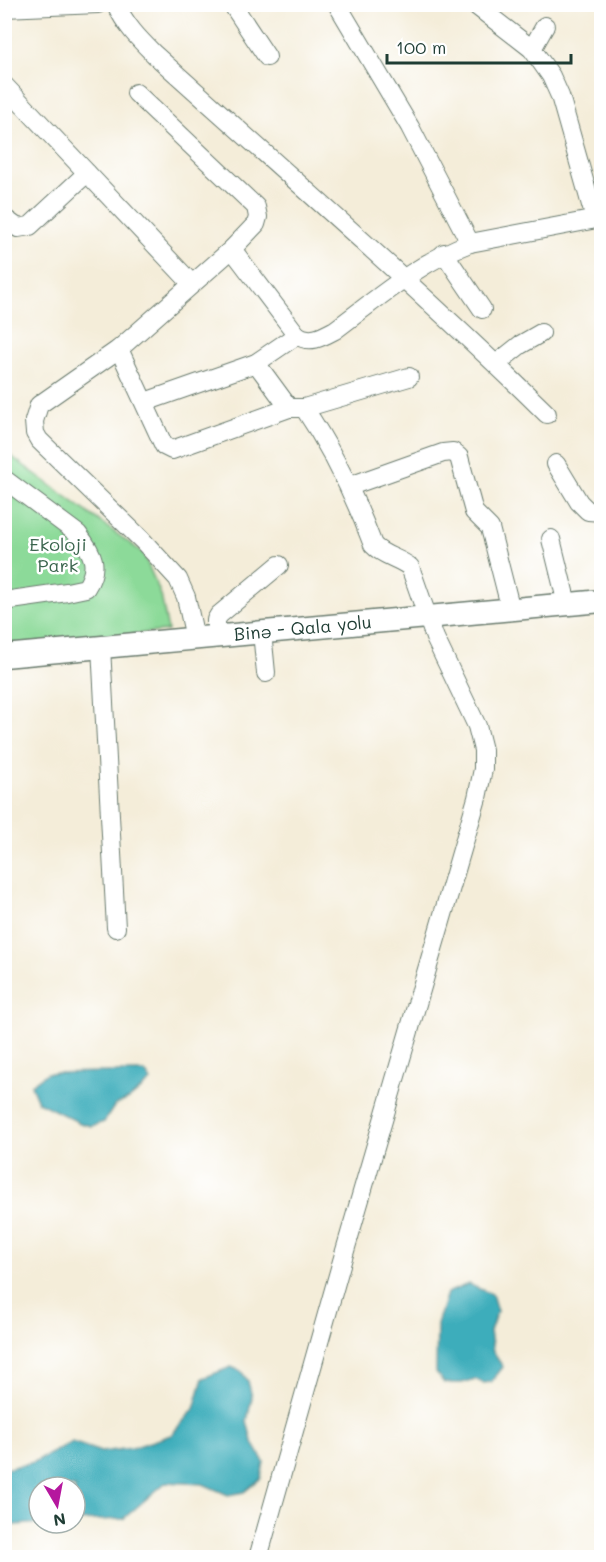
<svg xmlns="http://www.w3.org/2000/svg" width="606" height="1562" font-family="Mali,sans-serif">
  <style>
    .green { fill: #8cda99; stroke: #568c66; stroke-width: 1.5 }
    .water { fill: #3eadbb; stroke: #2e7578; stroke-width: 1.5 }
    .lines { fill: none; stroke-linecap: round; stroke-linejoin: round }
    .minor-casing { stroke: #6a7b6e; stroke-width: 20 }
    .major-casing { stroke: #6a7b6e; stroke-width: 25 }
    .minor { stroke: #fff; stroke-width: 18 }
    .major { stroke: #fff; stroke-width: 22 }
    .labels { text-anchor: middle; stroke-width: 5; stroke-linejoin: round; paint-order: stroke }
    .park-label { font-size: 18px; fill: #3a644d; stroke: #fff }
    .street-label { font-size: 18px; fill: #1f3d34; stroke: #fff }
  </style>
  <rect width="100%" height="100%" fill="#fff"/>
  <filter id="ink" filterUnits="userSpaceOnUse"><feTurbulence type="fractalNoise" baseFrequency=".0167" numOctaves="2"/><feDisplacementMap in="SourceGraphic" scale="12" xChannelSelector="R" yChannelSelector="G"/><feConvolveMatrix kernelMatrix="1 2 1 2 8 2 1 2 1" color-interpolation-filters="sRGB"/></filter>
  <filter id="wash" filterUnits="userSpaceOnUse"><feTurbulence type="fractalNoise" baseFrequency=".008" numOctaves="4" result="noise"/><feDisplacementMap in="SourceGraphic" scale="24" xChannelSelector="R" yChannelSelector="G"/><feGaussianBlur stdDeviation="1.35" result="paint"/><feColorMatrix in="noise" values="0 0 0 0 0 0 0 0 0 0 0 0 0 0 0 0 0 1.4 0 .05"/><feComposite in="paint" operator="in"/></filter>
  <g filter="url(#wash)">
    <rect width="100%" height="100%" fill="#f4edd9"/>
    <path class="green" d="M4,451L143,553L161,595L168,631L5,647Z"/>
    <g class="water">
      <path d="M110,1072H145L151,1081L129,1099L115,1105L104,1122L91,1126L80,1123L38,1102L31,1085L47,1073Z"/>
      <path d="M468,1284L492,1294L497,1311L490,1331L493,1352L503,1367L491,1382L483,1383L475,1379L462,1383H444L436,1372L437,1324L447,1293Z"/>
      <path d="M231,1367L241,1371L248,1381L252,1397L247,1421L252,1441L264,1462L261,1478L244,1492L228,1495L203,1484L166,1482L123,1519L75,1521V1487H39V1523H44L14,1525L5,1528V1469L34,1462L72,1442L101,1452L132,1448L171,1435L194,1409L203,1378Z"/>
    </g>
  </g>
  <g filter="url(#ink)">
    <g class="lines">
      <g class="minor-casing">
        <g id="minor">
          <path d="M116,4C125,25 139,39 154,54C286,173 420,289 547,414"/>
          <path d="M232,4L267,57"/>
          <path d="M337,4L410,127L470,243"/>
          <path d="M474,4L532,49L551,76L560,96L595,219"/>
          <path d="M4,8L98,4"/>
          <path d="M532,49L545,26"/>
          <path d="M4,85L192,284"/>
          <path d="M136,93L256,207L258,217L256,224L232,249L119,349L39,405L34,421L35,433L39,440L142,540L178,579L186,597L195,638"/>
          <path d="M4,218L18,228L30,226L87,173"/>
          <path d="M232,249L297,335"/>
          <path d="M444,253L482,309"/>
          <path d="M119,349L164,446L172,450L289,408"/>
          <path d="M256,363L289,408H304C333,451 355,497 373,545C383,556 399,558 410,567L435,638L477,726L483,750V769L477,798L342,1261L258,1558"/>
          <path d="M496,364L520,345L541,333"/>
          <path d="M145,402L256,363L297,335C310,344 322,337 335,330C378,298 419,262 470,243L602,218"/>
          <path d="M304,408L409,377"/>
          <path d="M556,464L579,502L588,511L602,512"/>
          <path d="M4,479L78,534C93,553 100,566 86,588L67,592L4,601"/>
          <path d="M350,486L443,453L453,452L459,457L474,512L490,528L511,610"/>
          <path d="M551,539L567,604"/>
          <path d="M262,632L266,673"/>
          <path d="M216,636V620L219,615L279,565"/>
          <path d="M101,647L116,928"/>
        </g>
      </g>
      <g class="major-casing">
        <g id="major">
          <path id="s1" d="M4,656L602,601"/>
        </g>
      </g>
      <use href="#minor" class="minor"/>
      <use href="#major" class="major"/>
    </g>
  </g>
  <g class="labels">
    <g class="park-label">
      <text x="58" y="551">Ekoloji<tspan x="58" dy="21">Park</tspan></text>
    </g>
    <g class="street-label">
      <text dy="6" stroke="none"><textPath href="#s1" startOffset="300">Binə - Qala yolu</textPath></text>
    </g>
  </g>
  <rect width="606" height="1562" fill="none" stroke="#fff" stroke-width="24"/>
  <g transform="translate(57 1505) rotate(170)"><circle r="28" fill="#ffffff" stroke="#a5b1ae" stroke-width="1.5"/>
  <path d="M0-4.5L10 22L0 15L-10 22Z" fill="#b5179e"/>
  <text y="-9" font-size="16" font-weight="bold" text-anchor="middle" fill="#1f3d34">N</text>
  </g>
  <path d="M387 54v9h184v-9" fill="none" stroke="#1f3d34" stroke-width="3"/>
  <text x="396" y="54" font-size="18" fill="#1f3d34" stroke="#ffffff" stroke-width="4.5" paint-order="stroke">100 m</text>
</svg>
